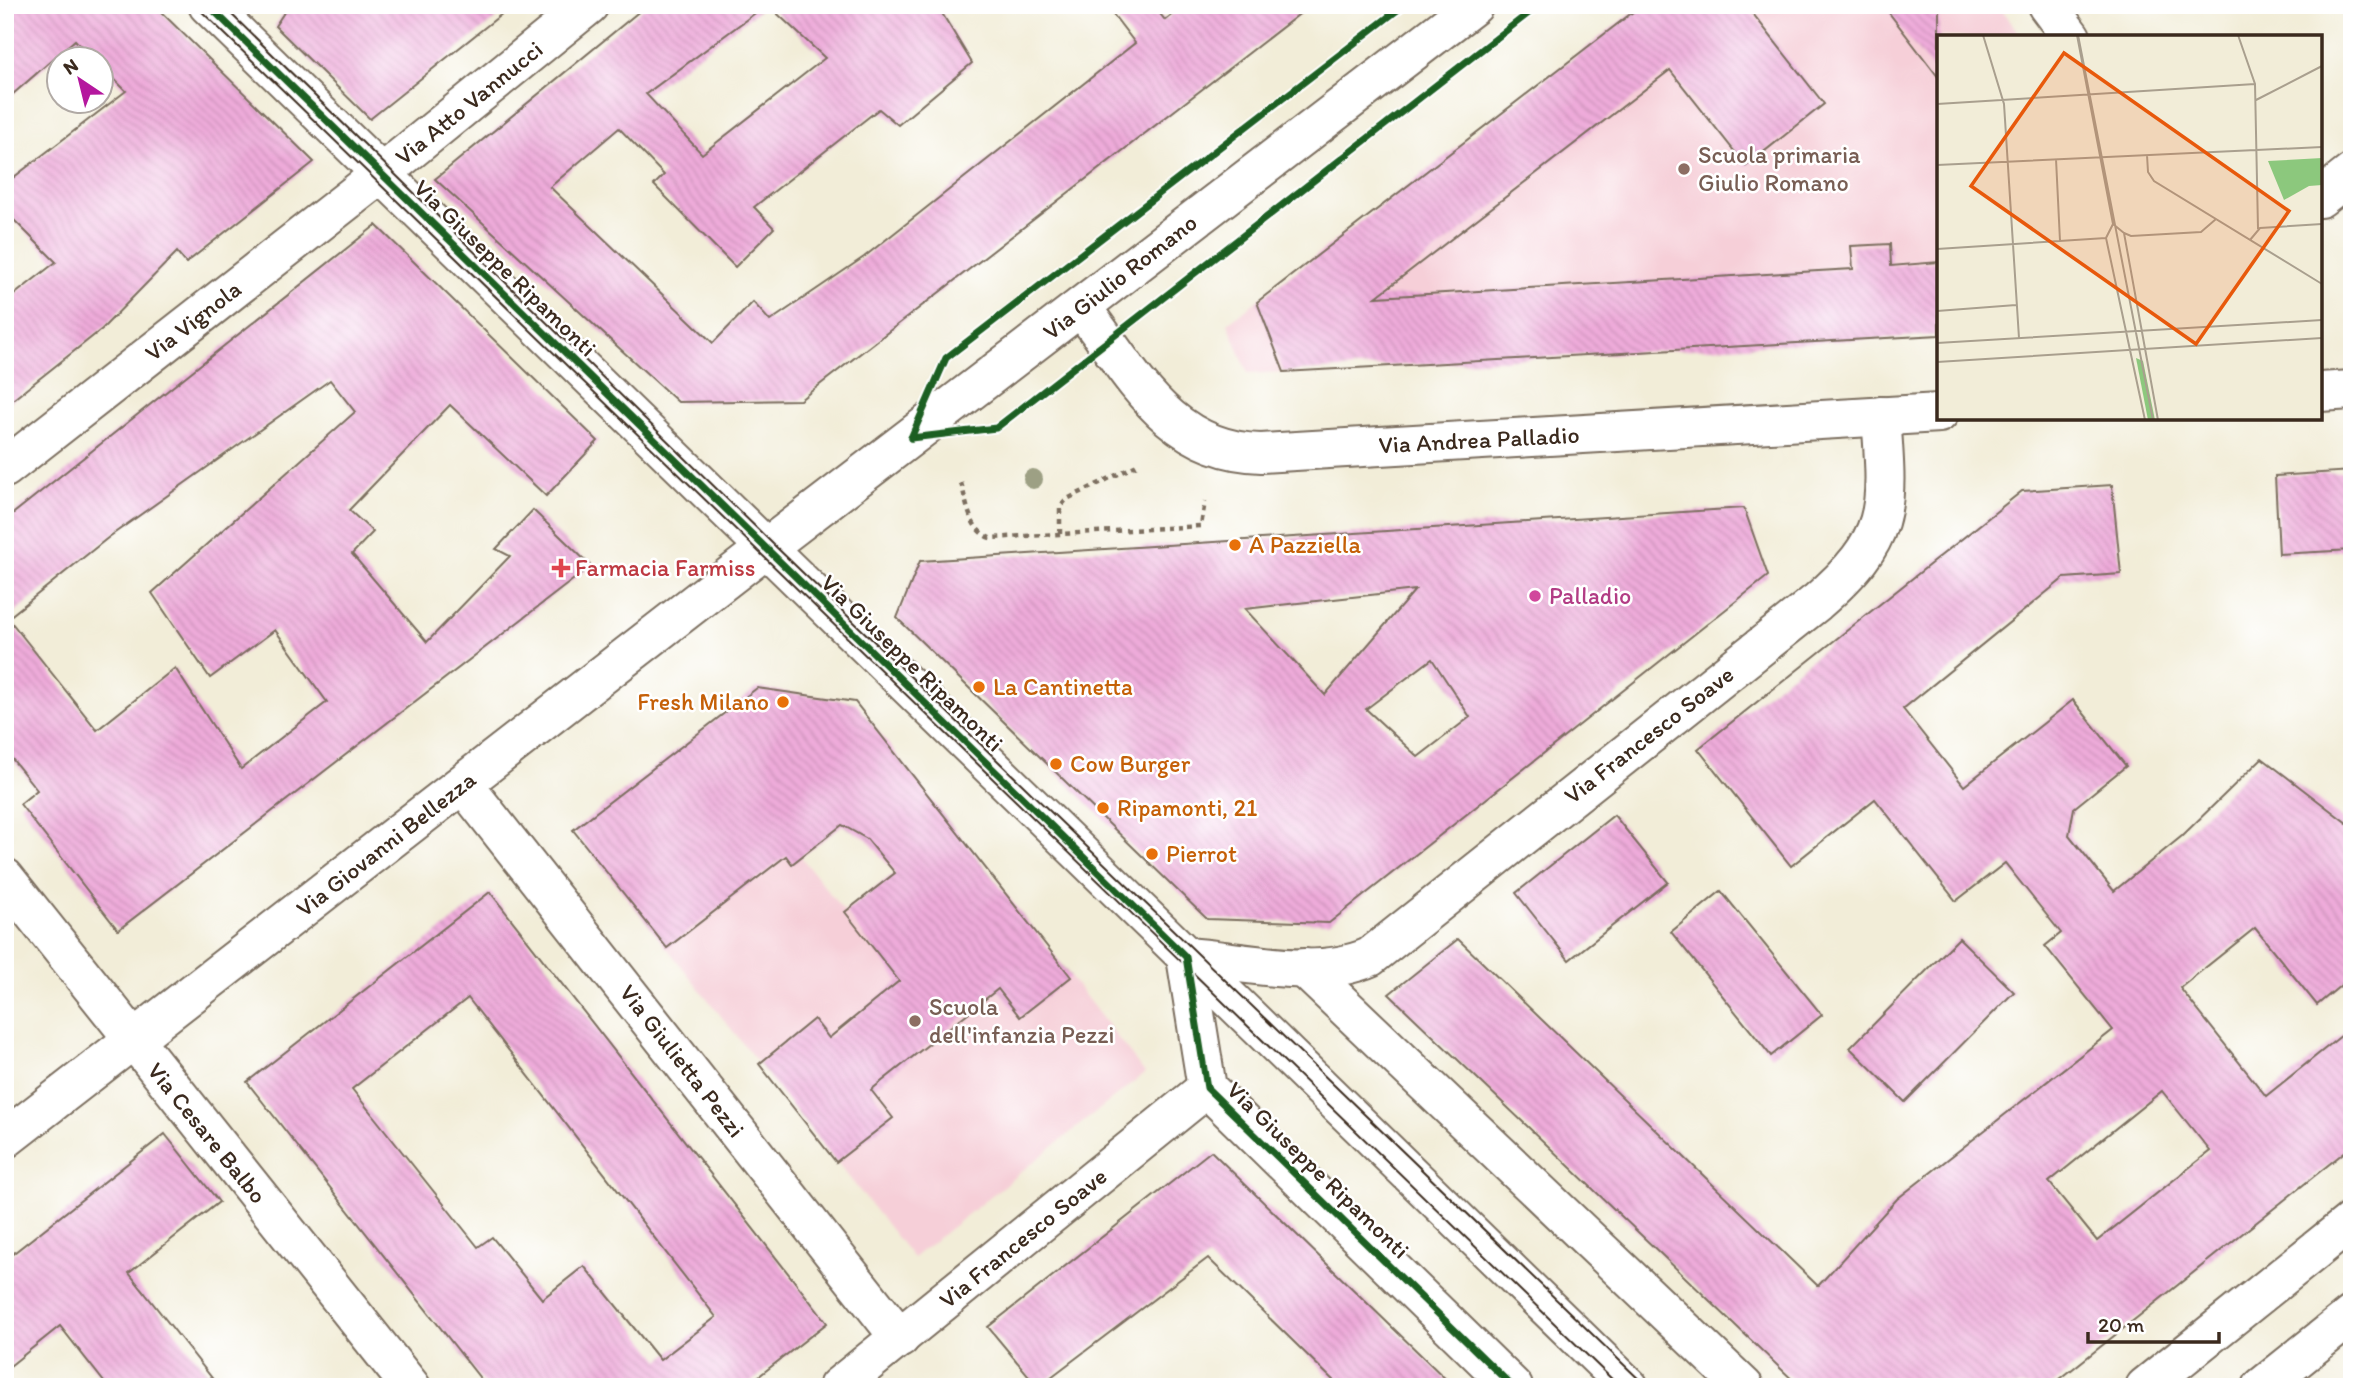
<svg xmlns="http://www.w3.org/2000/svg" width="2357" height="1392" font-family="Itim,sans-serif">
  <style>
    .built { fill: #f6cfd8 }
    .building { fill: url(#building-back-hatch); fill-rule: evenodd }
    .lines { fill: none; stroke-linecap: round; stroke-linejoin: round }
    .minor-casing { stroke: #7b6e5f; stroke-width: 42 }
    .major-casing { stroke: #7b6e5f; stroke-width: 42 }
    .path { stroke: #7b6e5f; stroke-width: 4.5; stroke-dasharray: 5 5; stroke-linecap: butt }
    .minor { stroke: #fff; stroke-width: 38 }
    .major { stroke: #fff; stroke-width: 38 }
    .tram { stroke: #3b2a1e; stroke-width: 2 }
    .cycleway-casing { stroke: #fff; stroke-width: 11 }
    .cycleway { stroke: #1b5e20; stroke-width: 7 }
    .tree { fill: #9da084 }
    .education-dot { fill: #8d6e63; stroke: #fff; stroke-width: 2.5 }
    .food-dot { fill: #e8710a; stroke: #fff; stroke-width: 2.5 }
    .health-dot { fill: #e0444e; stroke: #fff; stroke-width: 2.5 }
    .hotel-dot { fill: #d1479c; stroke: #fff; stroke-width: 2.5 }
    .labels { text-anchor: middle; stroke-width: 5; stroke-linejoin: round; paint-order: stroke }
    .street-label { font-size: 24px; fill: #3b2a1e; stroke: #fff }
    .education-label { font-size: 24px; fill: #785e54; stroke: #fff; text-anchor: start }
    .food-label { font-size: 24px; fill: #c56008; stroke: #fff; text-anchor: start }
    .health-label { font-size: 24px; fill: #be3a42; stroke: #fff; text-anchor: start }
    .hotel-label { font-size: 24px; fill: #b23c85; stroke: #fff; text-anchor: start }
    .inset-road { fill: none; stroke: #a99f8e; stroke-width: 2 }
    .view { fill: #e8590c; fill-opacity: 0.15; stroke: #e8590c; stroke-width: 3.5 }
    .inset-edge { fill: none; stroke: #3b2a1e; stroke-width: 3.5 }
  </style>
  <defs>
    <pattern id="building-back-hatch" width="6" height="6" patternUnits="userSpaceOnUse" patternTransform="scale(1.75)"><rect width="6" height="6" fill="#eeabda"/><path d="M-1 5l2 2M0 0l6 6M5-1l2 2" fill="none" stroke="#cd93bb"/></pattern>
  </defs>
  <rect width="100%" height="100%" fill="#fff"/>
  <filter id="ink" filterUnits="userSpaceOnUse"><feTurbulence type="fractalNoise" baseFrequency=".0143" numOctaves="2"/><feDisplacementMap in="SourceGraphic" scale="14" xChannelSelector="R" yChannelSelector="G"/><feConvolveMatrix kernelMatrix="1 2 1 2 8 2 1 2 1" color-interpolation-filters="sRGB"/></filter>
  <filter id="wash" filterUnits="userSpaceOnUse"><feTurbulence type="fractalNoise" baseFrequency=".00686" numOctaves="4" result="noise"/><feDisplacementMap in="SourceGraphic" scale="28" xChannelSelector="R" yChannelSelector="G"/><feGaussianBlur stdDeviation="1.57" result="paint"/><feColorMatrix in="noise" values="0 0 0 0 0 0 0 0 0 0 0 0 0 0 0 0 0 1.4 0 .05"/><feComposite in="paint" operator="in"/></filter>
  <g filter="url(#wash)">
    <rect width="100%" height="100%" fill="#f2edd8"/>
    <g class="built">
      <path d="M1642,5H1998L2022,37H1939V335L1248,374L1228,323Z"/>
      <path d="M786,856L792,863L801,857L875,951L984,866L1145,1073L913,1258L667,948Z"/>
    </g>
    <g id="blocks">
      <g class="building">
        <path d="M5,5H154L314,162L186,263L177,252L102,329L5,406V302L56,262L5,211V184L126,91L102,67V60H94L75,40L5,101Z"/>
        <path d="M289,5H513L370,119L275,26Z"/>
        <path d="M647,5H766L646,94L702,154L825,58L768,5H937L972,63L898,125L879,109L754,207L774,228L735,267L654,185L664,175L619,128L550,187L713,343L753,302L770,321L864,257L1135,43L1106,5H1153L1165,20L1184,5H1311L800,400L678,402L435,179Z"/>
        <path d="M1642,5H1746L1824,104L1746,166L1670,70L1376,297L1853,269L1851,246L1890,244L1891,266L1939,262V335L1284,372L1257,302Z"/>
        <path d="M1883,5H1939V78Z"/>
        <path d="M376,225L598,441L546,496L450,405L349,510L373,532L352,554L427,642L510,556L496,549L533,510L591,566L118,930L20,804L37,790L5,750V520ZM330,380L355,412L152,593L210,678L275,630L327,702L241,769L175,668L97,730L8,618L109,537Z"/>
        <path d="M2352,471V550L2279,554L2275,476Z"/>
        <path d="M2112,485L2121,574L2064,578L1903,709L1964,786L2073,700L2126,766L2074,808L2069,835L2114,891L2182,836L2262,758L2352,827V976L2317,1005L2255,928L2180,988L2266,1096L2352,1027V1146L2050,1387H1800L1389,994L1458,939L1818,1286L1897,1199L2113,1030L2045,946L2061,933L2005,863L1956,901L1875,799L1791,866L1698,749L2022,491ZM2162,1091L2210,1151L2097,1241L2049,1182Z"/>
        <path d="M1744,508L1768,576L1329,923L1207,919L897,618L920,561ZM1415,590L1325,695L1245,609ZM1432,659L1470,717L1418,757L1366,709Z"/>
        <path d="M757,688L855,702L1071,977L1020,1017L998,989L871,1090L893,1118L836,1162L759,1064L814,1019L829,1038L899,981L845,912L895,873L867,839L842,825L792,864L786,856L667,948L573,830Z"/>
        <path d="M1614,815L1668,882L1569,960L1516,893Z"/>
        <path d="M1721,891L1822,1015L1771,1056L1671,932Z"/>
        <path d="M490,892L827,1323L745,1387H487L247,1082ZM468,998L716,1317L660,1360L584,1266L542,1299L492,1237L478,1247L352,1089Z"/>
        <path d="M1959,938L2014,992L1905,1102L1850,1048Z"/>
        <path d="M165,1134L219,1202L129,1273L219,1387H108L60,1326L5,1370V1260Z"/>
        <path d="M1211,1151L1332,1269L1454,1387H1340L1208,1258L1038,1387L988,1327Z"/>
      </g>
    </g>
  </g>
  <g filter="url(#ink)">
    <use href="#blocks" fill-opacity="0" stroke="#7b6e5f" stroke-width="2"/>
    <g class="lines">
      <g class="minor-casing">
        <g id="minor">
          <path d="M208,5L1629,1387"/>
          <path d="M2047,5L2071,37"/>
          <path d="M2320,198L2352,173"/>
          <path d="M1081,307C1132,373 1168,451 1261,453L1939,413"/>
          <path d="M2320,392L2352,390"/>
          <path d="M5,468L381,174L589,5"/>
          <path d="M463,784L900,1338"/>
          <path d="M5,878L411,1387"/>
          <path d="M1186,957C1244,961 1315,981 1370,957L1817,602C1892,537 1888,509 1881,416"/>
          <path d="M1186,957L1207,1088L1513,1387"/>
          <path d="M1304,968L1744,1387"/>
          <path d="M5,1139L766,548L1474,5"/>
          <path d="M838,1387L1207,1088"/>
          <path d="M2262,1387L2352,1315"/>
        </g>
      </g>
      <g class="major-casing">
        <path id="major" d="M2145,1387L2352,1221"/>
      </g>
      <g class="path">
        <path d="M961,483C967,503 969,530 990,538L1201,526L1205,501"/>
        <path d="M1060,534V507L1067,499L1141,463"/>
      </g>
      <use href="#minor" class="minor"/>
      <use href="#major" class="major"/>
      <g class="tram">
        <path d="M195,5L1620,1387"/>
        <path d="M222,5L772,543L1647,1387"/>
      </g>
      <g class="cycleway-casing">
        <g id="cycleway">
          <path d="M208,5L1186,957L1207,1088L1513,1387"/>
          <path d="M911,438L996,428L1539,5"/>
          <path d="M911,438L946,358L1404,5"/>
        </g>
      </g>
      <use href="#cycleway" class="cycleway"/>
    </g>
    <circle class="tree" cx="1033" cy="479" r="10"/>
  </g>
  <g class="education-dot">
    <circle cx="1684" cy="169" r="7"/>
    <circle cx="915" cy="1021" r="7"/>
  </g>
  <g class="food-dot">
    <circle cx="1235" cy="545" r="7"/>
    <circle cx="979" cy="687" r="7"/>
    <circle cx="783" cy="702" r="7"/>
    <circle cx="1056" cy="764" r="7"/>
    <circle cx="1103" cy="808" r="7"/>
    <circle cx="1152" cy="854" r="7"/>
  </g>
  <path class="health-dot" d="M557.5 557.5h7v7h7v7h-7v7h-7v-7h-7v-7h7z"/>
  <circle class="hotel-dot" cx="1535" cy="596" r="7"/>
  <g class="labels">
    <g class="street-label">
      <text transform="translate(469 103) rotate(-39)" y="8">Via Atto Vannucci</text>
      <text transform="translate(505 268) rotate(44)" y="8">Via Giuseppe Ripamonti</text>
      <text transform="translate(1120 277) rotate(-38)" y="8">Via Giulio Romano</text>
      <text transform="translate(193 321) rotate(-38)" y="8">Via Vignola</text>
      <text transform="translate(1479 440) rotate(-3)" y="8">Via Andrea Palladio</text>
      <text transform="translate(912 663) rotate(44)" y="8">Via Giuseppe Ripamonti</text>
      <text transform="translate(1649 735) rotate(-38)" y="8">Via Francesco Soave</text>
      <text transform="translate(386 844) rotate(-38)" y="8">Via Giovanni Bellezza</text>
      <text transform="translate(682 1061) rotate(52)" y="8">Via Giulietta Pezzi</text>
      <text transform="translate(207 1133) rotate(51)" y="8">Via Cesare Balbo</text>
      <text transform="translate(1318 1170) rotate(44)" y="8">Via Giuseppe Ripamonti</text>
      <text transform="translate(1023 1238) rotate(-39)" y="8">Via Francesco Soave</text>
    </g>
    <g class="education-label">
      <text x="1698" y="163">Scuola primaria<tspan x="1698" dy="28">Giulio Romano</tspan></text>
      <text x="929" y="1015">Scuola<tspan x="929" dy="28">dell'infanzia Pezzi</tspan></text>
    </g>
    <g class="food-label">
      <text x="1249" y="553">A Pazziella</text>
      <text x="993" y="695">La Cantinetta</text>
      <text x="769" y="710" text-anchor="end">Fresh Milano</text>
      <text x="1070" y="772">Cow Burger</text>
      <text x="1117" y="816">Ripamonti, 21</text>
      <text x="1166" y="862">Pierrot</text>
    </g>
    <g class="health-label">
      <text x="575" y="576">Farmacia Farmiss</text>
    </g>
    <g class="hotel-label">
      <text x="1549" y="604">Palladio</text>
    </g>
  </g>
  <g transform="translate(1937 35)">
    <rect width="385" height="385" fill="#f2edd8"/>
    <path d="M199,323L206,326L218,385H211Z" fill="#8cc87d"/>
    <path d="M385,123V150L372,151L347,165L331,126Z" fill="#8cc87d"/>
    <path class="inset-road" d="M46,0L67,69L82,303M140,0L176,189L169,203L208,385M141,0L216,385M301,0L318,49L321,194M319,65L385,31M0,69L318,49M210,120L211,137L217,146L385,249M119,124L123,206M0,130L385,112M176,189L187,198L221,385M187,198L194,201L264,197L279,184M313,205L323,193L385,189M0,214L169,203M0,276L79,270M0,308L385,285M0,327L385,303"/>
    <path class="view" d="M127,18L352,176L259,309L34,151Z"/>
    <rect width="385" height="385" class="inset-edge"/>
  </g>
  <rect width="2357" height="1392" fill="none" stroke="#fff" stroke-width="28"/>
  <g transform="translate(80 80) rotate(325)"><circle r="33" fill="#ffffff" stroke="#b1aaa5" stroke-width="2"/>
  <path d="M0-5L12 26L0 18L-12 26Z" fill="#b5179e"/>
  <text y="-10" font-size="19" font-weight="bold" text-anchor="middle" fill="#3b2a1e">N</text>
  </g>
  <path d="M2088 1332v10h131v-10" fill="none" stroke="#3b2a1e" stroke-width="3.5"/>
  <text x="2098" y="1332" font-size="21" fill="#3b2a1e" stroke="#ffffff" stroke-width="5" paint-order="stroke">20 m</text>
</svg>
